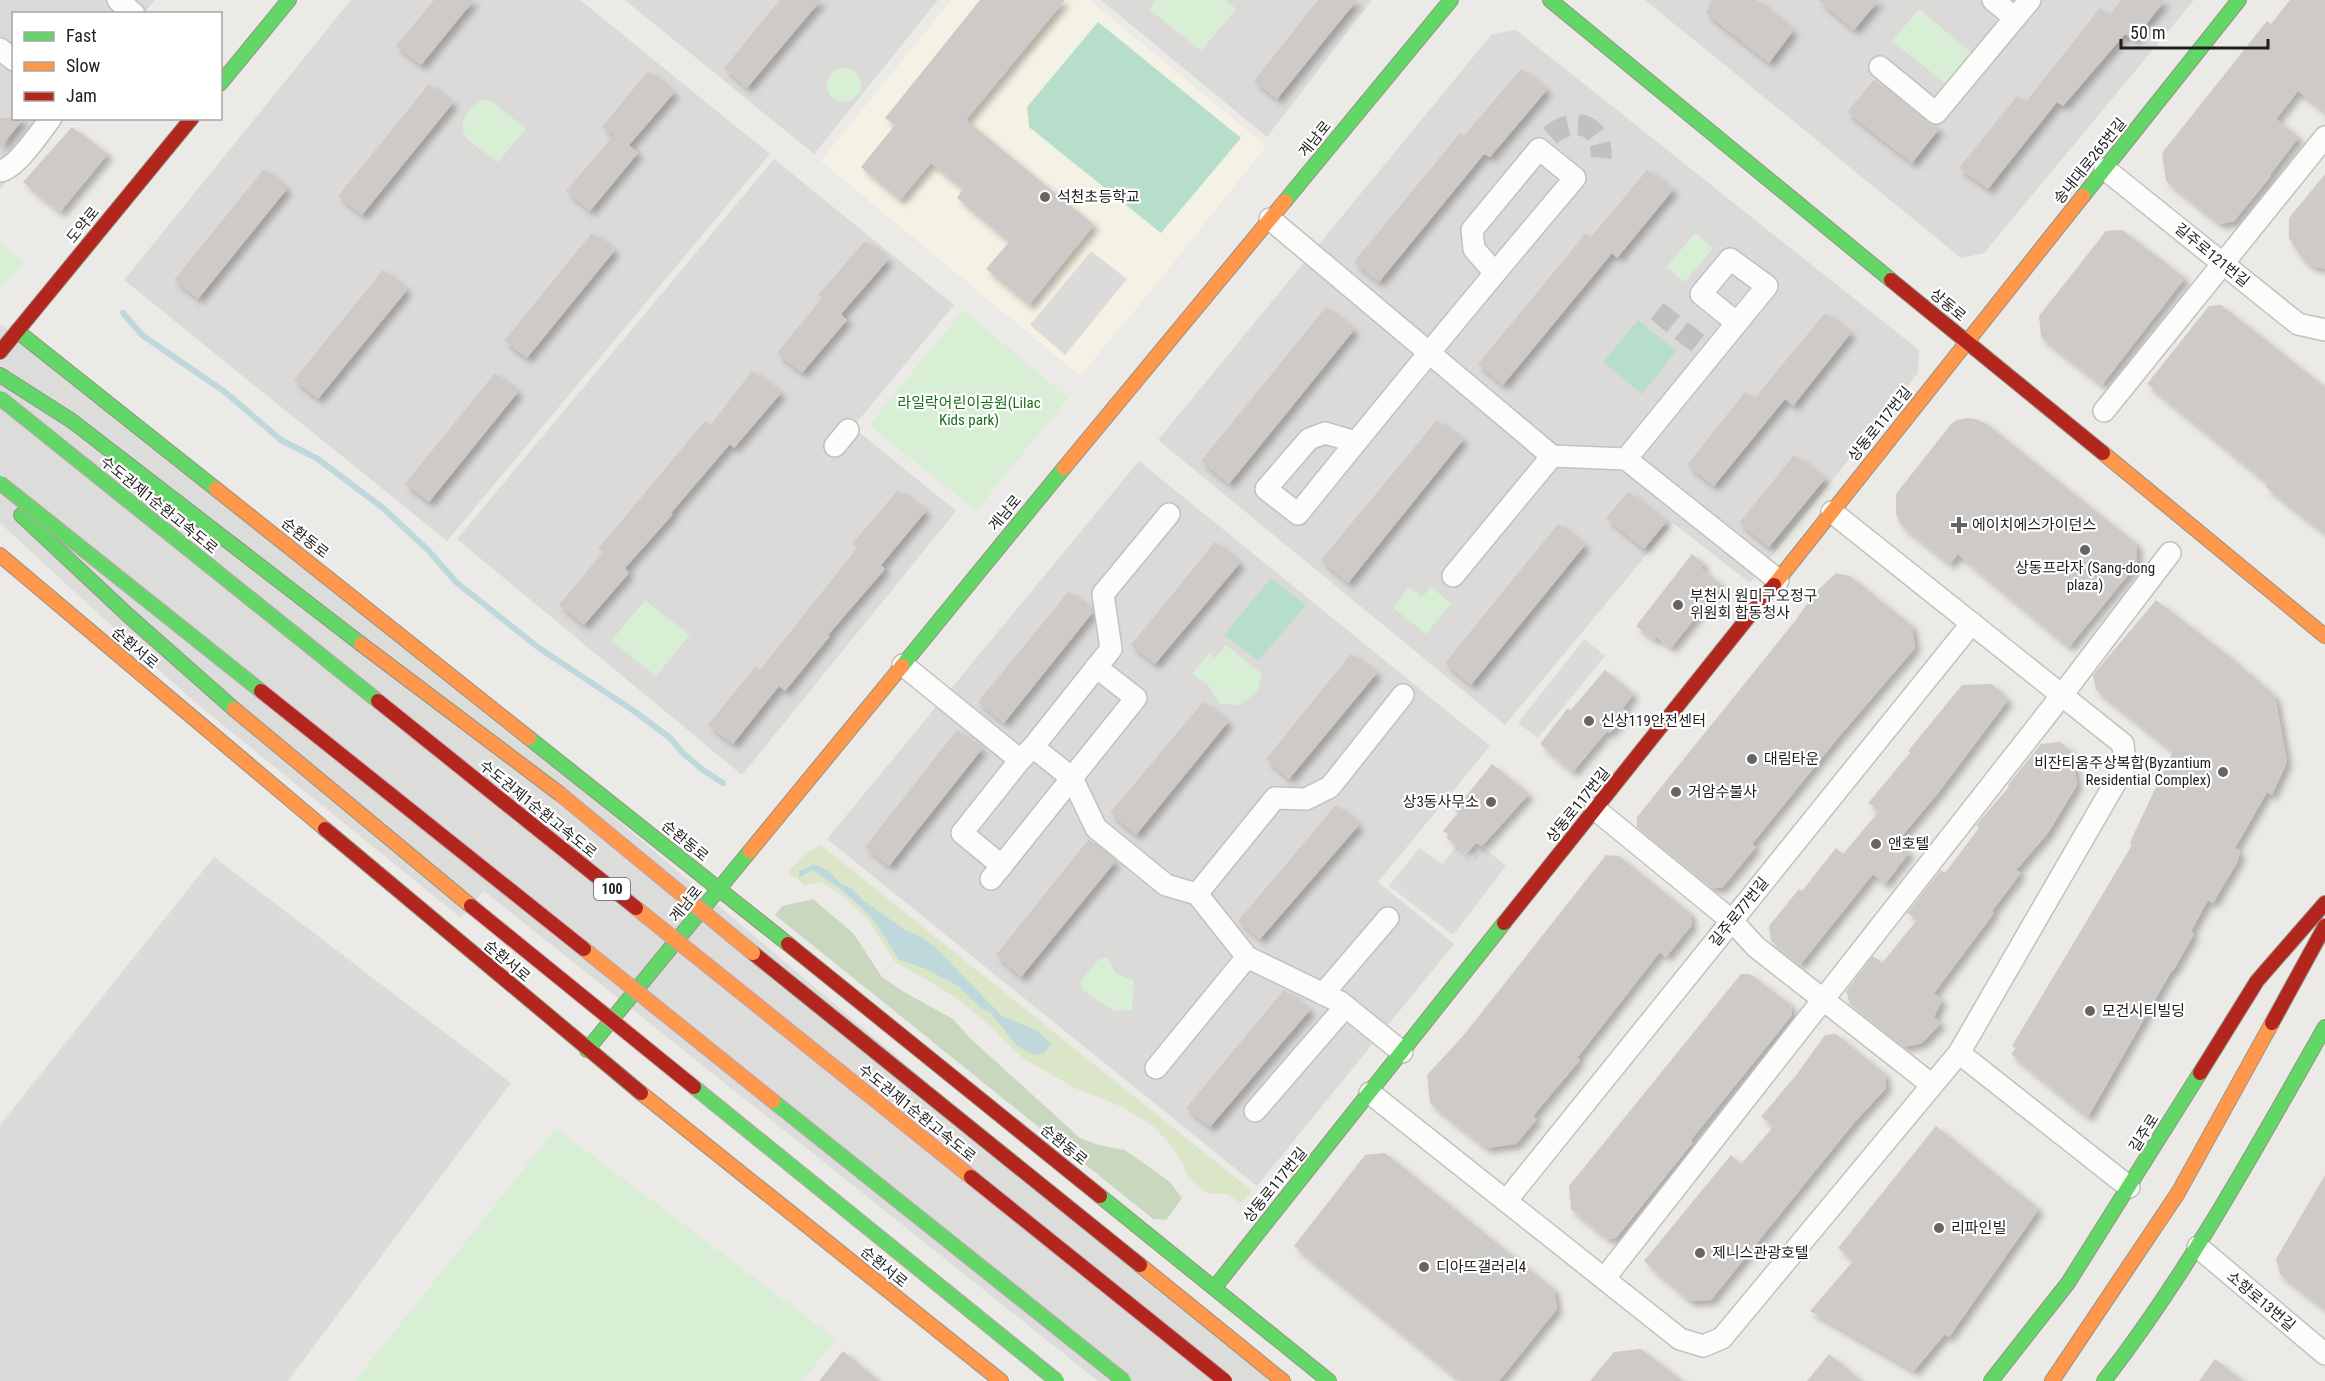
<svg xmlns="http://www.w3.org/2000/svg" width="2325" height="1381" font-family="'Roboto Condensed','Noto Sans KR',sans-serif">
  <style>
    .residential { fill: #dbdad8 }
    .education { fill: #f4f2e4 }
    .grass { fill: #dbe6c9 }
    .forest { fill: #cad7bf }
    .park { fill: #d8efd5 }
    .pitch { fill: #b7deca }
    .parking { fill: #dcdbda }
    .water { fill: #bed8db }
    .pier { fill: #dcdcda }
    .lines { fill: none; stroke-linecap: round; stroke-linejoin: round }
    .stream { stroke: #bed8db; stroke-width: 6 }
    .building { fill: #cdcac8; filter: url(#shadow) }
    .street-tunnel { stroke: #c3c1bf; stroke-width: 21; stroke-dasharray: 21 10; stroke-linecap: butt }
    .street-casing { stroke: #c2c1bf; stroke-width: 24 }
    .fast-casing { stroke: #939381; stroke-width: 16 }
    .slow-casing { stroke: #939381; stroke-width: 16 }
    .jam-casing { stroke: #939381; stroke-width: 16 }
    .street { stroke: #fcfcfb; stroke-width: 21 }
    .fast { stroke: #63d668; stroke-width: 14 }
    .slow { stroke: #ff974d; stroke-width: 14 }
    .jam { stroke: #b3261e; stroke-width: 14 }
    .fast-bridge-casing { stroke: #bea1ac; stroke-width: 16; stroke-linecap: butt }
    .slow-bridge-casing { stroke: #bea1ac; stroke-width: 16; stroke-linecap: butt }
    .jam-bridge-casing { stroke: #bea1ac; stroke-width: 16; stroke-linecap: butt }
    .fast-bridge { stroke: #63d668; stroke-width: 14 }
    .slow-bridge { stroke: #ff974d; stroke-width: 14 }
    .jam-bridge { stroke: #b3261e; stroke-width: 14 }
    .poi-dot { fill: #666564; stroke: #fff; stroke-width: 2 }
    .labels { text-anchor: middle; stroke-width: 4.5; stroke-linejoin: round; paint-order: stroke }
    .shield { fill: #fff; stroke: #626262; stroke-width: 1.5 }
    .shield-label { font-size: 14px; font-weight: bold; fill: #1e1e1e }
    .street-label { font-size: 15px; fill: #1e1e1e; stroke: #fff }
    .poi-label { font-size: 15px; fill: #1e1e1e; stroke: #fff; text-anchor: start }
    .park-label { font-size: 15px; fill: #186f19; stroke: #fff }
  </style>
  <defs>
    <filter id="shadow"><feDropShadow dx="5" dy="5" stdDeviation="3" flood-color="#0004"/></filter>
  </defs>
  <rect width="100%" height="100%" fill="#eceae7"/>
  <g class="residential">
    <path d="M0,0H155L144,13L14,14V118L58,119L0,189Z"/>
    <path d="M351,0H580L770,154L447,541L124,280Z"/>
    <path d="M625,0H938L814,154Z"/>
    <path d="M1101,0H1372L1267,137Z"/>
    <path d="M1645,0H2194L1984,253L1961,258Z"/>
    <path d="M1516,30L1919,350L1918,373L1750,583L1673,523L1505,725L1158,440L1492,34Z"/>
    <path d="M774,159L954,305L853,427L956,511L742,775L457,539Z"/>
    <path d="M1139,461L1490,746L1378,882L1454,944L1257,1186L827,839Z"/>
  </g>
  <path class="education" d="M951,0H1089L1266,146L1160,280L1080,376L821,161Z"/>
  <path class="grass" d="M821,845L1252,1191L1240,1204L1228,1194H1208L1188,1178L1181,1160L1168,1142L1153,1126L1123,1107L1073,1087L1024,1059L992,1028L954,996L895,962L867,918L839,893L820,882L804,885L789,873C797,859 807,852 821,845Z"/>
  <path class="forest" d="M813,899L853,933L882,977L904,992L953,1019L971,1039L1080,1138L1099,1145L1125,1150L1170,1182L1182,1198L1166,1220L1153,1219L775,915L782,906Z"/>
  <g class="park">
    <path d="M1156,0H1226L1236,9L1201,51L1149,9Z"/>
    <path d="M1919,9L1973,54L1946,84L1892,41Z"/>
    <circle cx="844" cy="85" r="17"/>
    <path d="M482,100L491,101L526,129L498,162C489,155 471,145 465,135C457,121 472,106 482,100Z"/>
    <path d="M1695,233L1713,248L1685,282L1666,267Z"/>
    <path d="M0,243L24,262L0,289Z"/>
    <path d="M963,310L1068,398L976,511L869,425Z"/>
    <path d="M1409,587L1422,597L1431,587L1451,603L1426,634L1393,608Z"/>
    <path d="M645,600L690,635L656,676L611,641Z"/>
    <path d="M1226,645L1262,674L1257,692L1239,705L1220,704L1208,685L1192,674L1209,653L1215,658Z"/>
    <path d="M1108,958L1116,973L1134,981L1132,1010L1114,1011L1082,990L1081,981L1099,959Z"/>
    <path d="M556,1128L837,1340L801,1381H355Z"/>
  </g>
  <g class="pitch">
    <path d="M1098,22L1241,138L1161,233L1029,127L1027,107Z"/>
    <path d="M1638,320L1676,351L1642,394L1603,362Z"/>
    <path d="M1271,578L1306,605L1258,661L1224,635Z"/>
  </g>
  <g class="parking">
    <path d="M1091,251L1127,279L1065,355L1030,325Z"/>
    <path d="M1584,639L1605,656L1538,738L1518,723Z"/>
    <path d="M1456,847L1472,860L1483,847L1506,866L1453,935L1389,886L1419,848L1442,864Z"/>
    <path d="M214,857L511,1083L288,1381H0V1125Z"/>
  </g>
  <path class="water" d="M813,865L819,866L830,872L840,883L851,888L864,901L905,930L921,937L935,947L1002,1016L1038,1031L1051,1044L1045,1052L1035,1055L1017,1046L990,1012L982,1009L958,986L924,968L899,960L873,919L842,890L812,870L799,878V871Z"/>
  <path class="pier" d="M0,324L271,527L1280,1381H1098L484,891L461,918L192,700L0,523Z"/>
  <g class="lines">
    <path class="stream" d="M123,313L142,335L225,392L281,440L318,459L383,508L427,549L456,582L539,648L634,711L670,738L684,754L703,770L723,783"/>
  </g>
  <g class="building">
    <path d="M434,0H474L421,65L396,46Z"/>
    <path d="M780,0H821L747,88L724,68Z"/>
    <path d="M980,0H1065L966,120L1094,225L1029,305L986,269L1009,242L957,198L963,189L931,163L900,200L861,167L895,125L885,118Z"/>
    <path d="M1318,0H1357L1277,99L1254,81Z"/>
    <path d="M1712,0H1756L1793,31L1769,63L1706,13Z"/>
    <path d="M1818,0H1879L1854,30Z"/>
    <path d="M2121,0H2165L2134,40L2125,34L2063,106L2057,102L1988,189L1959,168L2017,96L2025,103L2100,8L2109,16Z"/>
    <path d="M2290,0H2325V112L2298,91L2276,119L2299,137L2270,175L2271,176L2234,221L2220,224L2166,181L2162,153L2267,21L2271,24Z"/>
    <path d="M1521,69L1547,90L1490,157L1484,154L1379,282L1354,262L1460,133L1464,136Z"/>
    <path d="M648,71L674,93L629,145L638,153L590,211L566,191L614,135L602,127Z"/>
    <path d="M1874,80L1928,123L1939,129L1912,163L1847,112Z"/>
    <path d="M429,84L453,103L362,215L338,196Z"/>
    <path d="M0,118H24L0,148Z"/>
    <path d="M72,127L108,154L60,212L23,182Z"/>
    <path d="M264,169L287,189L198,299L174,280Z"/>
    <path d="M1647,170L1673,190L1617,258L1612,253L1503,385L1478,364L1586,233L1591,237Z"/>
    <path d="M2325,174V269L2310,265L2301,257L2289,238V218Z"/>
    <path d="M2122,230L2185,278L2102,385L2041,337L2039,316L2106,231Z"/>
    <path d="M592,233L615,250L527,358L504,341Z"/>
    <path d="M865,241L888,260L841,314L847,320L802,373L777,353L822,298L818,295Z"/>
    <path d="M383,270L407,290L318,399L294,380Z"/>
    <path d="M2221,305L2325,387V533L2266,487L2268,483L2147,384L2209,306Z"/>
    <path d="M1326,307L1354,330L1229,484L1201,461Z"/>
    <path d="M1825,313L1851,333L1793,406L1785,399L1714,486L1687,465L1745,392L1754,399Z"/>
    <path d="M752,371L781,393L734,448L730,444L671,513L673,514L625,568L629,573L584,625L559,605L603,552L598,549L705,421L710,426Z"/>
    <path d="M495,373L518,392L429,502L405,484Z"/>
    <path d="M1967,418L1976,419L1985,423L2137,544V564L2069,647L1958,554L1950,564L1901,525L1896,514V494L1951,424L1957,420Z"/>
    <path d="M1437,420L1463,440L1348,583L1321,560Z"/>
    <path d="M1794,455L1825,479L1769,547L1739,523Z"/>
    <path d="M898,490L926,511L881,565L885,569L828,635L830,636L785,691L779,686L733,744L708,725L755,667L760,670L857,548L852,544Z"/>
    <path d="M1628,492L1666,522L1644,549L1606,518Z"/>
    <path d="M1558,524L1585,545L1471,685L1445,663Z"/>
    <path d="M1215,542L1240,563L1155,664L1131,645Z"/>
    <path d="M1692,554L1704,564L1701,568L1722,585L1671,648L1656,637L1654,640L1636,626Z"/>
    <path d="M1836,573L1850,576L1912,626L1915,648L1837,739L1752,844L1756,847L1722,888H1712L1637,827V817L1795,621L1814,594Z"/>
    <path d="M1069,591L1093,612L1004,723L978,702Z"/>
    <path d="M2156,600L2230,657L2275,696L2287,762L2272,795L2267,792L2235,848L2240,851L2238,861L2213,903L2208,900L2191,931L2194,934L2173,971L2172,970L2088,1117L2011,1054L2016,1048L2012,1046L2132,845L2130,842L2173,751L2096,690L2093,675Z"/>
    <path d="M1351,654L1377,673L1289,779L1266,759Z"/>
    <path d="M1605,670L1634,694L1623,708L1627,711L1610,733L1607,731L1573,772L1540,744L1568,708L1570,711Z"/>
    <path d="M1992,684L2008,700L1938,793L1897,842L1910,852L1885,884L1873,874L1800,965L1771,941L1769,926L1799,889L1802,891L1836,848L1843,854L1879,811L1868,803L1910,753L1908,751L1962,685Z"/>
    <path d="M1203,702L1228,722L1136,835L1110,813Z"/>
    <path d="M957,730L982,749L889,866L865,847Z"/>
    <path d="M2060,742L2072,752L2077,785L2048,833L2016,870L2021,873L1992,911L1994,913L1934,993L1942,1000L1934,1017L1941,1023L1922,1043L1904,1047L1850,1004L1846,991L1873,956L1882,963L1917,920L1907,913L1941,870L1945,873L1979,828L1976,825L2009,787L2008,785L2041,744Z"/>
    <path d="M1492,764L1529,794L1482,846L1476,843L1467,853L1447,838L1448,834L1443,831L1458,813L1455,810Z"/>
    <path d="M1336,805L1359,825L1260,939L1238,921Z"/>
    <path d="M1089,839L1115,862L1021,977L996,955Z"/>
    <path d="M1606,855L1619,856L1690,913L1692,925L1666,957L1660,952L1577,1058L1580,1060L1533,1116L1537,1119L1516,1144L1486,1148L1430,1103L1427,1075L1463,1036Z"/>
    <path d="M1741,974H1750L1791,1005L1792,1015L1691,1140L1693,1142L1616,1238L1608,1239L1571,1209L1569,1186Z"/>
    <path d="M1284,990L1310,1010L1210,1127L1186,1108Z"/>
    <path d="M1836,1034L1885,1074L1886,1088L1853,1124L1711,1300L1690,1301L1644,1261L1731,1155L1741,1164L1774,1126L1761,1117L1797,1074L1825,1035Z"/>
    <path d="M1936,1126L2039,1209L1949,1337L1945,1334L1914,1371L1810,1311L1854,1260L1838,1248Z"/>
    <path d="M1385,1153L1554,1289L1557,1309L1499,1381H1461L1294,1246L1365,1155Z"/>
    <path d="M2325,1175V1309L2280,1274L2276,1259Z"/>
    <path d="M1641,1349L1683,1381H1590L1614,1352Z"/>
    <path d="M843,1351L879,1381H819Z"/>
    <path d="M1829,1354L1862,1381H1807Z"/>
    <path d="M2215,1359L2243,1381H2199Z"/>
  </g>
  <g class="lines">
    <g class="street-tunnel">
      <path d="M1550,136C1573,115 1604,124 1601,158"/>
      <path d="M1657,311L1700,345"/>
    </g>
    <g class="street-casing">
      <g id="street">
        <path d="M118,0L134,14"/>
        <path d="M1993,0L2015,18"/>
        <path d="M0,49L14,60"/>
        <path d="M1880,67L1936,113L2030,0"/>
        <path d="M2105,169L2298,324L2325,330"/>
        <path d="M0,171C17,168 40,132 51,118"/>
        <path d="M1270,219L1552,456L1626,459L1778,580"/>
        <path d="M2104,411L2325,137"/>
        <path d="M1356,442L1325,433L1309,439L1266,489L1298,514C1389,401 1481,289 1575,178L1539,149L1472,230L1474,249L1495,273"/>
        <path d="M835,446L848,430"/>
        <path d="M1626,459C1673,402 1720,344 1767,286L1730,259L1701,294L1737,323"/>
        <path d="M1453,576L1552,456"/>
        <path d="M903,665L1020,760L1033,747L1072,778L1096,828L1166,885L1197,894L1247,957L1340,1002L1402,1052"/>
        <path d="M1033,747L1111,649L1103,594L1169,514"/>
        <path d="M1595,809L1732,921L1756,947L1932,1085"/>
        <path d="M1002,866L962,833L1020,760"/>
        <path d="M991,879L1136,698L1096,667"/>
        <path d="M1197,894L1275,798L1306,799L1330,787L1403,695"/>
        <path d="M1323,994L1388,918"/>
        <path d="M1959,1053L2129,1187"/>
        <path d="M1156,1068L1247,957"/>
        <path d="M1370,1093L1680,1339L1703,1346L1722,1338L1959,1053L2125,766L2123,744L1832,512"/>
        <path d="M1255,1111L1345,1007"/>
        <path d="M1506,1201L1972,623"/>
        <path d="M2198,1247L2325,1354"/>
        <path d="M1604,1279L2062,695L2170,553"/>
      </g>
    </g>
    <g class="fast-casing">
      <g id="fast">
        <path d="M1550,0L1891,280"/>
        <path d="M220,84L289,0"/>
        <path d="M2083,196L2239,0"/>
        <path d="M1285,201L1451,0"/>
        <path d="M17,331L216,489"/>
        <path d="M0,375L72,421L361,644"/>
        <path d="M21,515L130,617L234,709"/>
        <path d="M902,666L1064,468"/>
        <path d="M529,738L788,944"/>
        <path d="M587,1050L750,851"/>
        <path d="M1100,1196L1329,1381"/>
        <path d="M1215,1287L1504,923"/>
        <path d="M1991,1381L2068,1283L2200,1073"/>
        <path d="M2104,1381C2190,1270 2256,1148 2325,1027"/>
      </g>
    </g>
    <g class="slow-casing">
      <g id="slow">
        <path d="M2103,453L2325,636"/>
        <path d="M1064,468L1285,201"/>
        <path d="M216,489L529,738"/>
        <path d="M0,555L325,829"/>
        <path d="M1774,585L2083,196"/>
        <path d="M361,644L560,794"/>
        <path d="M234,709L471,906"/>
        <path d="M750,851L902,666"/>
        <path d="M641,1093L1001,1381"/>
        <path d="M1140,1265L1283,1381"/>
        <path d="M2052,1381L2178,1193L2272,1023"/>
      </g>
    </g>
    <g class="jam-casing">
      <g id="jam">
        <path d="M1891,280L2103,453"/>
        <path d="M0,352L192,118"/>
        <path d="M325,829L641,1093"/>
        <path d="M1504,923L1774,585"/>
        <path d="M788,944L1100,1196"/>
        <path d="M753,953L1140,1265"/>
        <path d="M2272,1023L2325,926"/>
        <path d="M2200,1073L2257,981L2325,903"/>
      </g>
    </g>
    <use href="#street" class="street"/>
    <use href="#fast" class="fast"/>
    <use href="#slow" class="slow"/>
    <use href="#jam" class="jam"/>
    <g class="fast-bridge-casing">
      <g id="fast-bridge">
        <path d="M0,398L378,701"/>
        <path d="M0,483L261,691"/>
        <path d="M694,1087L1057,1381"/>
        <path d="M773,1101L1124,1381"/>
      </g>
    </g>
    <g class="slow-bridge-casing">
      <g id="slow-bridge">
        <path d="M560,794L753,953"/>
        <path d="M636,908L971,1177"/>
        <path d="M584,949L773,1101"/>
      </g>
    </g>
    <g class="jam-bridge-casing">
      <g id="jam-bridge">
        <path d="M261,691L584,949"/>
        <path d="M378,701L636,908"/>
        <path d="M471,906L694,1087"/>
        <path d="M971,1177L1225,1381"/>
      </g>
    </g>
    <use href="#fast-bridge" class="fast-bridge"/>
    <use href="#slow-bridge" class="slow-bridge"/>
    <use href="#jam-bridge" class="jam-bridge"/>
  </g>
  <g class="poi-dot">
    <circle cx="1045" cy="197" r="6"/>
    <path d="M1956 516h6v6h6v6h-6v6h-6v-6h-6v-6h6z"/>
    <circle cx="2085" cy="550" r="6"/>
    <circle cx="1678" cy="605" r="6"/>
    <circle cx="1589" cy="721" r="6"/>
    <circle cx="1752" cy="759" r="6"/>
    <circle cx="2223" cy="772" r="6"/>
    <circle cx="1676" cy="792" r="6"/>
    <circle cx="1491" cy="802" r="6"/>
    <circle cx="1876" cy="844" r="6"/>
    <circle cx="2090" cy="1011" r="6"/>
    <circle cx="1939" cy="1228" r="6"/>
    <circle cx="1700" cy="1253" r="6"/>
    <circle cx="1424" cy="1267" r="6"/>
  </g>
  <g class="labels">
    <rect class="shield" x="594" y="878" width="36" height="22" rx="4.5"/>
    <g class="shield-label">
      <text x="612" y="894">100</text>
    </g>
    <g class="street-label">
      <text transform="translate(1315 139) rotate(-51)" y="5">계남로</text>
      <text transform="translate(2090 161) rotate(-51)" y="5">송내대로265번길</text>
      <text transform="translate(83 225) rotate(-51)" y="5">도약로</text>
      <text transform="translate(2212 255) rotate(39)" y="5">길주로121번길</text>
      <text transform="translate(1948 305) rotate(40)" y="5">상동로</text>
      <text transform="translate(1880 424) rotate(-51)" y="5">상동로117번길</text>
      <text transform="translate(159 505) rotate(39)" y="5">수도권제1순환고속도로</text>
      <text transform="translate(1005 513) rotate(-50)" y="5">계남로</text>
      <text transform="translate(305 538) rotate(38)" y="5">순환동로</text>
      <text transform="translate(135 648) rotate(40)" y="5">순환서로</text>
      <text transform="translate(1578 805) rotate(-51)" y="5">상동로117번길</text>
      <text transform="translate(538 809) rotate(39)" y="5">수도권제1순환고속도로</text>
      <text transform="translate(685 841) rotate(39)" y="5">순환동로</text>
      <text transform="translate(686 904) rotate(-51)" y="5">계남로</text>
      <text transform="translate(1739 912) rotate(-51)" y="5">길주로77번길</text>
      <text transform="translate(507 961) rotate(40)" y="5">순환서로</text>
      <text transform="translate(917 1113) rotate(39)" y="5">수도권제1순환고속도로</text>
      <text transform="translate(2144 1133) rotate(-58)" y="5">길주로</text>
      <text transform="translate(1064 1145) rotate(39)" y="5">순환동로</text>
      <text transform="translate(1275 1185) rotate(-51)" y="5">상동로117번길</text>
      <text transform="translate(884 1267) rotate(39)" y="5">순환서로</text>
      <text transform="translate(2261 1301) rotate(40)" y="5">소향로13번길</text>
    </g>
    <g class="poi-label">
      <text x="1057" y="202">석천초등학교</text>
      <text x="1972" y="530">에이치에스가이던스</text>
      <text x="2085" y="573" text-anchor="middle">상동프라자 (Sang-dong<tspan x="2085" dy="17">plaza)</tspan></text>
      <text x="1690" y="601">부천시 원미구오정구<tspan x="1690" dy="17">위원회 합동청사</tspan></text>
      <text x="1601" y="726">신상119안전센터</text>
      <text x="1764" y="764">대림타운</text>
      <text x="2211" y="768" text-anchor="end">비잔티움주상복합(Byzantium<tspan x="2211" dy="17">Residential Complex)</tspan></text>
      <text x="1688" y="797">거암수불사</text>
      <text x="1479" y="807" text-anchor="end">상3동사무소</text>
      <text x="1888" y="849">앤호텔</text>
      <text x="2102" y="1016">모건시티빌딩</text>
      <text x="1951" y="1233">리파인빌</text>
      <text x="1712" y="1258">제니스관광호텔</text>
      <text x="1436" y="1272">디아뜨갤러리4</text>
    </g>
    <g class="park-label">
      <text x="969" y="408">라일락어린이공원(Lilac<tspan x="969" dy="17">Kids park)</tspan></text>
    </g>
  </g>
  <rect x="12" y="12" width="210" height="108" fill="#ffffff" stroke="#a5a5a5" stroke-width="1.5"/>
  <rect x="24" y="32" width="30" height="9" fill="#63d668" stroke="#a5a5a5" stroke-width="1.5"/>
  <text x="66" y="42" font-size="18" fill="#1e1e1e">Fast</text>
  <rect x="24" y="62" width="30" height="9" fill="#ff974d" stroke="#a5a5a5" stroke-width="1.5"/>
  <text x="66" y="72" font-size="18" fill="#1e1e1e">Slow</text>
  <rect x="24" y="92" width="30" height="9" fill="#b3261e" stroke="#a5a5a5" stroke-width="1.5"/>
  <text x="66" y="102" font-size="18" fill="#1e1e1e">Jam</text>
  <path d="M2121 39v9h147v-9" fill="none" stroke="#1e1e1e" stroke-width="3"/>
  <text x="2130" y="39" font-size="18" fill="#1e1e1e" stroke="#ffffff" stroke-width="4.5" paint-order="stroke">50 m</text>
</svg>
